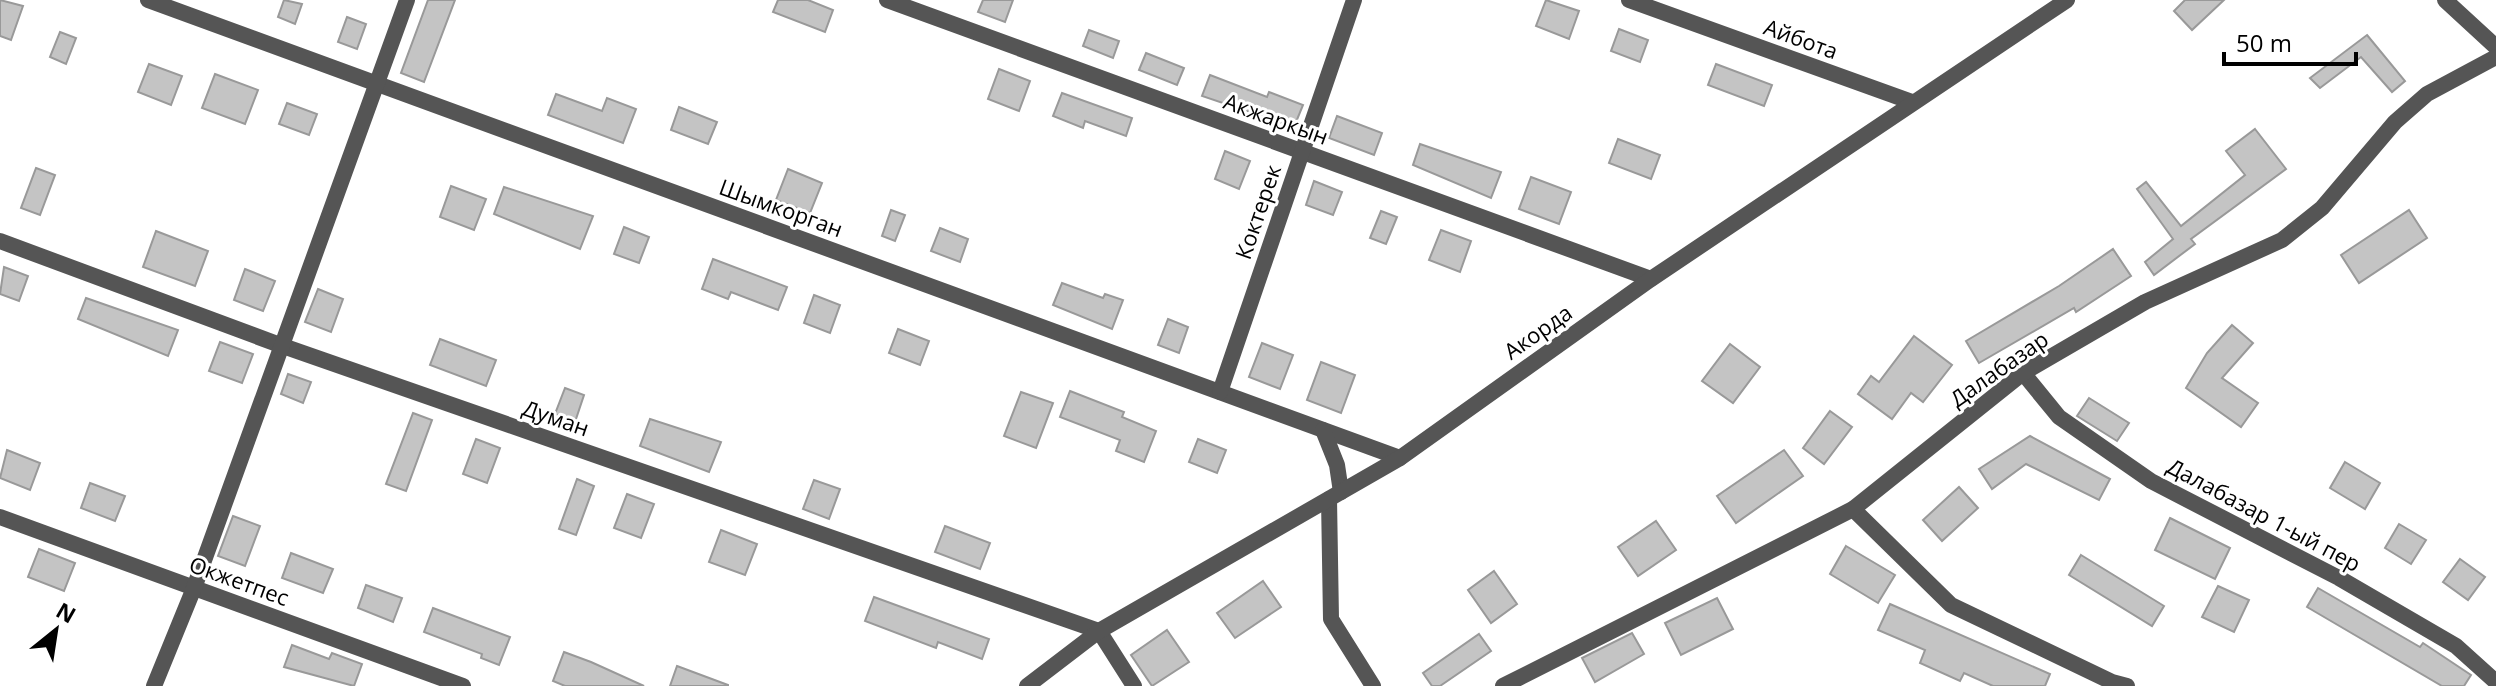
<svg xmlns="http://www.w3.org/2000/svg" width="2496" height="686" font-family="'Open Sans',sans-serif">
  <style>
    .building { fill: #c4c4c4; stroke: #999; stroke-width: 2 }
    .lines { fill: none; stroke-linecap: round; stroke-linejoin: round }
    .minor { stroke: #555; stroke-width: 16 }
    .labels { text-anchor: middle; stroke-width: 6; stroke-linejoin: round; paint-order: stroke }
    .street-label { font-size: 22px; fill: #000; stroke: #fff }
  </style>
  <rect width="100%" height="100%" fill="#fff"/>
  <g class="building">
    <path d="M0,0L23,6L11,40L0,36Z"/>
    <path d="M284,0L302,4L295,24L278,17Z"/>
    <path d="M428,0H455L424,82L401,73Z"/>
    <path d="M778,0H808L833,10L825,32L773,12Z"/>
    <path d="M983,0H1013L1005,22L978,12Z"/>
    <path d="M1546,0L1579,11L1569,39L1536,26Z"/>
    <path d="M2185,0H2224L2192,30L2174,11Z"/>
    <path d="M347,17L366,24L357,49L338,42Z"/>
    <path d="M1619,29L1648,40L1640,62L1611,51Z"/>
    <path d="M1089,30L1119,41L1113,58L1083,46Z"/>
    <path d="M60,32L76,38L66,64L50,57Z"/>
    <path d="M2367,35L2405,81L2392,92L2361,57L2320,88L2310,78Z"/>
    <path d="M1146,53L1184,68L1177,85L1139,70Z"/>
    <path d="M149,64L182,76L171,105L138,92Z"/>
    <path d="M1716,64L1772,85L1764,106L1708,85Z"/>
    <path d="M999,69L1030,81L1019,111L988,99Z"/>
    <path d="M215,74L258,90L245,124L202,108Z"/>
    <path d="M1210,75L1267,97L1269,92L1303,105L1294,127L1202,96Z"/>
    <path d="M1062,93L1132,118L1126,136L1085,121L1083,128L1053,116Z"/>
    <path d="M556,94L602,111L607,98L636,109L623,143L548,115Z"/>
    <path d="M287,103L317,114L309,135L279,124Z"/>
    <path d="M679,107L717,122L708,144L671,130Z"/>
    <path d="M1337,116L1382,133L1374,155L1329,138Z"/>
    <path d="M2255,129L2286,169L2191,239L2195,244L2154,275L2145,262L2173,239L2137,189L2146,182L2181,226L2245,175L2226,151Z"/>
    <path d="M1618,139L1660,155L1651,179L1609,163Z"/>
    <path d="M1420,144L1501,172L1491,198L1413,165Z"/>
    <path d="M1225,151L1250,161L1239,189L1215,179Z"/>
    <path d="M36,168L55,175L40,215L21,208Z"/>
    <path d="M788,169L822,183L810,213L776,200Z"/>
    <path d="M1531,177L1571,192L1559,224L1519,209Z"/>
    <path d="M1314,181L1342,192L1333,215L1306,205Z"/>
    <path d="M451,186L486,199L474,230L440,217Z"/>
    <path d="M504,187L593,216L580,249L494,214Z"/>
    <path d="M891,210L905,215L895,241L882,236Z"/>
    <path d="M2409,210L2427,238L2359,283L2341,255Z"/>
    <path d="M1381,211L1397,217L1386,244L1370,238Z"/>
    <path d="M624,227L649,237L639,263L614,254Z"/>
    <path d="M940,228L968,239L960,262L931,251Z"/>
    <path d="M1441,230L1471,241L1460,272L1429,260Z"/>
    <path d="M156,231L208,251L195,286L143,267Z"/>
    <path d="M2113,249L2131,276L2076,312L2074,308L1979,363L1966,341L2059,286Z"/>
    <path d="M713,259L787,287L778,310L731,292L728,299L702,289Z"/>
    <path d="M4,267L28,276L19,301L0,294Z"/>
    <path d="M245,269L275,281L263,311L234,300Z"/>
    <path d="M1062,283L1103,298L1105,294L1123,300L1112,329L1053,305Z"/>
    <path d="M318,289L343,299L331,332L305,322Z"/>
    <path d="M814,295L840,305L830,333L804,323Z"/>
    <path d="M86,298L178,330L168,356L78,319Z"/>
    <path d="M1168,319L1188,327L1179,353L1158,345Z"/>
    <path d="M2232,325L2253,343L2222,378L2258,403L2241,427L2186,388L2207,353Z"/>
    <path d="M898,329L929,341L920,365L889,353Z"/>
    <path d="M1914,336L1952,365L1923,402L1911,393L1892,419L1858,394L1871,376L1879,382Z"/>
    <path d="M440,339L496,360L486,386L430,365Z"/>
    <path d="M220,342L253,354L242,383L209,371Z"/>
    <path d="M1262,343L1293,355L1280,389L1249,377Z"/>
    <path d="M1730,344L1760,367L1733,403L1702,381Z"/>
    <path d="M1321,362L1355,375L1341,413L1307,400Z"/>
    <path d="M288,374L311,382L303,403L281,394Z"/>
    <path d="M565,388L584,395L575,422L555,414Z"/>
    <path d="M1070,391L1124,412L1122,417L1156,431L1144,462L1116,451L1120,440L1060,417Z"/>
    <path d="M1021,392L1053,403L1036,448L1004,436Z"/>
    <path d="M2089,398L2129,423L2117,441L2077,416Z"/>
    <path d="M1830,411L1852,427L1824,464L1803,448Z"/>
    <path d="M413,413L432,420L406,491L386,484Z"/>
    <path d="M650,419L721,442L709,472L640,446Z"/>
    <path d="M2030,436L2110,479L2099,500L2026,464L1992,489L1979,469Z"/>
    <path d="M476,439L500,448L487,483L463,474Z"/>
    <path d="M1198,439L1226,450L1217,473L1189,462Z"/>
    <path d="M7,450L40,463L30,490L0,478Z"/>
    <path d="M1784,450L1803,476L1736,523L1717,496Z"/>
    <path d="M2345,462L2380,483L2365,509L2330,488Z"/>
    <path d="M577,479L594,486L576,535L559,529Z"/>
    <path d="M814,480L840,489L829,519L803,509Z"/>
    <path d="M90,483L125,496L115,521L81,508Z"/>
    <path d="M1959,487L1978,508L1942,541L1923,520Z"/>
    <path d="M627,494L654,504L641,538L614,528Z"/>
    <path d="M233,516L260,526L245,566L218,556Z"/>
    <path d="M2170,518L2230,548L2215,579L2155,550Z"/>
    <path d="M1656,521L1676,550L1638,576L1618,547Z"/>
    <path d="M2399,524L2426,540L2411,564L2385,548Z"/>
    <path d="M945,526L990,543L980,569L935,552Z"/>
    <path d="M721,530L757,544L745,575L709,562Z"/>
    <path d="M1846,546L1895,575L1878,603L1830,574Z"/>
    <path d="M39,549L75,563L64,591L28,577Z"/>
    <path d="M291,553L333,569L323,593L282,578Z"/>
    <path d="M2081,555L2164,606L2152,626L2069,575Z"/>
    <path d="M2460,559L2485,577L2468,600L2443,582Z"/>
    <path d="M1494,571L1517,604L1491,623L1468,590Z"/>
    <path d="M1263,581L1281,607L1235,638L1217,613Z"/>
    <path d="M366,585L402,598L393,622L358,608Z"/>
    <path d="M2218,586L2249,600L2234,632L2202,617Z"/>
    <path d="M2318,588L2420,647L2423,643L2471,675L2464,686H2442L2307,607Z"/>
    <path d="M874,597L989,639L982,659L938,642L936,648L865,621Z"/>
    <path d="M1717,598L1733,629L1681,655L1665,623Z"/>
    <path d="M1890,604L2050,674L2045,686H1993L1964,673L1960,681L1920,663L1925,650L1878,630Z"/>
    <path d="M433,608L510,637L499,665L481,658L482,654L424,632Z"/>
    <path d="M1167,630L1189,662L1152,686L1131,655Z"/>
    <path d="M1632,633L1644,654L1595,682L1582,658Z"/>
    <path d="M1479,634L1491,651L1440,686H1432L1423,673Z"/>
    <path d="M292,645L329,659L332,653L362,664L354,686L284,667Z"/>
    <path d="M564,652L591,662L644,686H565L553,681Z"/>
    <path d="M677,666L728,685V686H670Z"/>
  </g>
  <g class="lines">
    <g class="minor">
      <path d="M148,0L1400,458"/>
      <path d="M887,0L1651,279"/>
      <path d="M1629,0L1912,102"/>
      <path d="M2445,0L2496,47"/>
      <path d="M0,241L280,345L1099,631L1134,686"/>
      <path d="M2023,373L2059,417L2151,481L2339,578L2456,646L2496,682"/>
      <path d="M1220,392L1354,0"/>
      <path d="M1323,430L1337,465L1341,492"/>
      <path d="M1329,499L1331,619L1373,686"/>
      <path d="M1853,509L1951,605L2112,682L2127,686"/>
      <path d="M0,517L463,686"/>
      <path d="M154,686L194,588L407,0"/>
      <path d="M1027,686L1099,631L1400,458L1651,279L2067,0"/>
      <path d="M1503,686L1853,509L2023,373L2145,302L2282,240L2322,208L2395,122L2427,94L2496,57"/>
    </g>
  </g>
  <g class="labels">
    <g class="street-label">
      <text transform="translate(1801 39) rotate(20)" y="8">Айбота</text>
      <text transform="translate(1276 119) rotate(20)" y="8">Акжаркын</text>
      <text transform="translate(781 208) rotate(20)" y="8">Шымкорган</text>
      <text transform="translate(1258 212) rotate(-71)" y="8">Коктерек</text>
      <text transform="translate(1538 332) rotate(-35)" y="8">Акорда</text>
      <text transform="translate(1999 369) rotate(-35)" y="8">Далабазар</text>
      <text transform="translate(556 418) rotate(19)" y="8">Думан</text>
      <text transform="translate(2264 515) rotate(28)" y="8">Далабазар 1-ый пер</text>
      <text transform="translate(239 581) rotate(20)" y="8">Окжетпес</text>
    </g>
  </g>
  <g transform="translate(56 630) rotate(30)" stroke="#ffffff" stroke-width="6" paint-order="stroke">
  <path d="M0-6L14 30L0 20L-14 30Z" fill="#000000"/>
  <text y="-12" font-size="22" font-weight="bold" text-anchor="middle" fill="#000000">N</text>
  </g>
  <path d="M2224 52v12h132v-12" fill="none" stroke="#000000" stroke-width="4"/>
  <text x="2236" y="52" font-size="24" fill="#000000" stroke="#ffffff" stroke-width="6" paint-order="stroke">50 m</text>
</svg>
